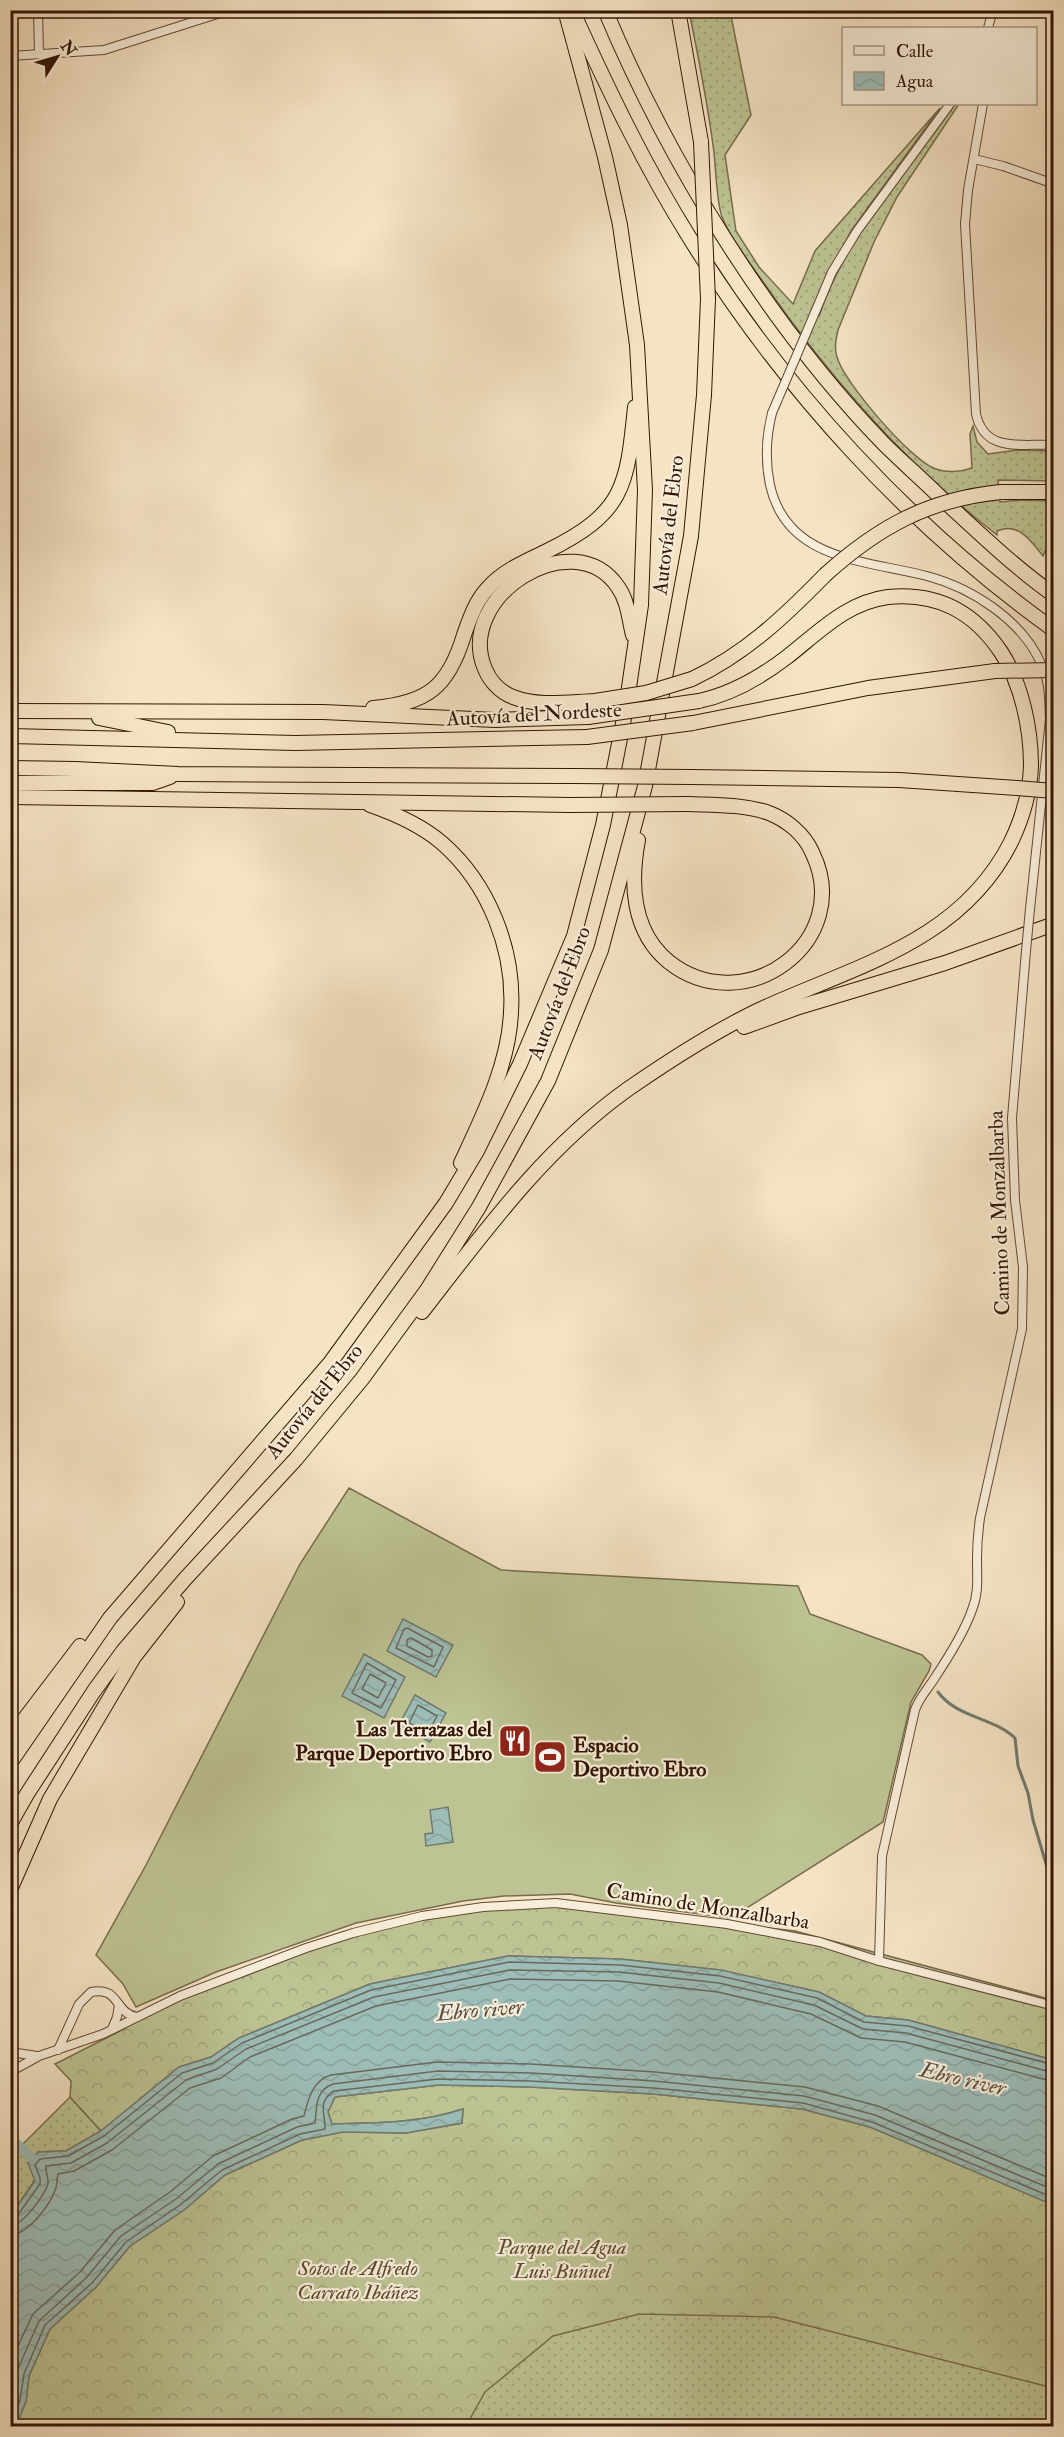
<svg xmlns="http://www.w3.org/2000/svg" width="1064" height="2437" font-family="'IM FELL Double Pica',serif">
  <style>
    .grass { fill: url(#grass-dots); stroke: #786c4a; stroke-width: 1.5 }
    .forest { fill: url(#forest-crowns); stroke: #786c4a; stroke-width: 1.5 }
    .garden { fill: #bdc393; stroke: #786c4a; stroke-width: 1.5 }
    .water { fill: url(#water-waves); stroke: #727a6f; stroke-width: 1.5 }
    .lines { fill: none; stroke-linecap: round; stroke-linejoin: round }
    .shore { stroke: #68695d; stroke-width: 1.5 }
    .stream { stroke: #727a6f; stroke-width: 3 }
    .canal { stroke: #9dbdb8; stroke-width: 10 }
    .minor-casing { stroke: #634832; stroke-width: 10 }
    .motorway-casing { stroke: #321502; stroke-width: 16 }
    .minor { stroke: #f8edd9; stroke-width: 8 }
    .motorway { stroke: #f5e3c4; stroke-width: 14 }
    .minor-bridge-casing { stroke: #634832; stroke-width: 10; stroke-linecap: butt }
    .motorway-bridge-casing { stroke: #321502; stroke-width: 16; stroke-linecap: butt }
    .minor-bridge { stroke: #f8edd9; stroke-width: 8 }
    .motorway-bridge { stroke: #f5e3c4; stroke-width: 14 }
    .labels { text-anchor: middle; stroke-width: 4.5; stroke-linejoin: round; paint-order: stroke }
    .street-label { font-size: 21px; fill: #321502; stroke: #f8edd9 }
    .poi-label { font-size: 21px; font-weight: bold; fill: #321502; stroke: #f8edd9; text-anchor: end }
    .park-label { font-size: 21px; font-style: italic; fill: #5c492e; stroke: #f8edd9 }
    .water-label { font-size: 22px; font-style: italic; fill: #575042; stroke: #f8edd9 }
  </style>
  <defs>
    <pattern id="grass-dots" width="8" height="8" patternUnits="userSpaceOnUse" patternTransform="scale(1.5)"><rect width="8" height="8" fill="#bdc393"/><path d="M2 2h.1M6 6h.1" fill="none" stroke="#a3a77d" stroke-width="1.8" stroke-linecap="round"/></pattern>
    <pattern id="forest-crowns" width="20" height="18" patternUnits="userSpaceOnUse" patternTransform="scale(1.5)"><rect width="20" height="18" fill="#bdc393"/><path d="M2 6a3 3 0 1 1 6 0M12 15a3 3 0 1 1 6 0" fill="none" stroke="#a3a77d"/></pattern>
    <pattern id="water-waves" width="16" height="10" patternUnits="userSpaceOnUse" patternTransform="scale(1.5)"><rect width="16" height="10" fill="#9dbdb8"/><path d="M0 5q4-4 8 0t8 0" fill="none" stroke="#88a29d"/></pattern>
  </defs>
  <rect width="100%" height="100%" fill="#f5e3c4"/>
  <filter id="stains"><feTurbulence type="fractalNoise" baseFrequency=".00333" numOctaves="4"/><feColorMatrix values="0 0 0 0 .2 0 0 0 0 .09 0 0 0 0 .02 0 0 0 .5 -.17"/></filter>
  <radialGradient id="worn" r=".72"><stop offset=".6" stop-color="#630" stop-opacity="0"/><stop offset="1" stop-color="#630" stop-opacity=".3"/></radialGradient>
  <g class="grass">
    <path d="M689,11H730L751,115L725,155L736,231L759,267L793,304L815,251L940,108L851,231L811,310L819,316C846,235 908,173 955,104H959L897,197L874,242L838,330C836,339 834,348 837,357C843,381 912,462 936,469C947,473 961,472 972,468L970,434L973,426L977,442L988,454L1018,450L1053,451V481L998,480L1000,502L1021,500L1053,501V549L1047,547L1043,556C1032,542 1018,521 997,531V535C908,466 830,378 766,286C751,264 732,241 722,217C716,202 716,162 713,145C707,100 698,55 689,11Z"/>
    <path d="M653,2094L802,2109L1053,2205V2426H16Z"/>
    <path d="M70,2097L101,2131L66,2151L38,2152L35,2180L11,2215V2156Z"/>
  </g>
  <g class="forest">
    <path d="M556,1903L795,1931L1053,2000V2060L908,2020L866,2016L819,1992L719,1970L620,1959L508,1956L370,1984L239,2038L211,2057L179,2067L101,2131L70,2097L71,2081L55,2064L126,2028L137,2017L306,1948L422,1916Z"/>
    <path d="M439,2085L530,2087L653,2094L802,2109L870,2127L1040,2198L1053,2205V2388L774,2317L639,2314L553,2336L485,2392L466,2426H16L26,2401L29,2376L50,2329L96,2287L130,2246L184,2210L225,2175L302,2140L343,2132L406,2133L462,2123L463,2109C421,2123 375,2123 332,2124L328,2112L335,2097Z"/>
  </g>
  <path class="garden" d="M349,1488L501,1570L798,1586L810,1614L922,1655L931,1664L929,1671L911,1702L883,1822L731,1918L616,1903L570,1894L504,1896L463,1901L356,1923L216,1972L136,2007L123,1984L96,1955L146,1865L300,1564Z"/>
  <g class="water">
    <path d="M403,1619L453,1645L436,1677L387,1651Z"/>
    <path d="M364,1654L405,1677L384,1718L342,1696Z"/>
    <path d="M415,1695L446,1713L430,1742L399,1725Z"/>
    <path d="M448,1807L453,1842L426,1846L425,1834L433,1833L430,1810Z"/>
    <path d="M508,1956L620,1959L721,1970L819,1992L866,2016L908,2020L1053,2060V2205L870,2127L802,2109L653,2094L530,2087L439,2085L335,2097L328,2112L332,2124C376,2123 422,2123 463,2109L462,2123L406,2133L343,2132L302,2140L225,2175L184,2210L130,2246L96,2287L50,2329L29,2376L26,2401L16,2426H11V2215L35,2181L28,2163L38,2152L66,2151L101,2131L179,2067L211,2057L239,2038L370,1984Z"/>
  </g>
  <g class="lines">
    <g class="shore">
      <path d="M407,1628L443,1647L434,1667L396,1648L404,1629Z"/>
      <path d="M411,1638L432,1650V1656L428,1657L407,1646V1640Z"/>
      <path d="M367,1663L396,1680L381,1708L352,1693Z"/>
      <path d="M370,1674L386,1683L378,1698L362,1689Z"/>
      <path d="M418,1705L437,1716L428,1733L409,1723Z"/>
      <path d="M10,2218L17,2216L40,2184V2178L35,2165L40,2159L68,2156L104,2136L182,2073L213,2063L242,2043L371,1990L509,1962L620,1965L720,1976L817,1998L864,2022L908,2026L1054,2065"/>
      <path d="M10,2226C23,2225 44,2196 48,2184C49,2178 45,2172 46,2166L71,2163L107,2143L186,2080L217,2069L246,2049L374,1997L510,1970L619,1972L719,1983L814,2005L863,2029L906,2033L1054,2073"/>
      <path d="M10,2235C29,2234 50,2205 56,2188C57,2184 57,2178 58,2174L74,2171L112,2150L190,2088L221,2078L250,2057L376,2006L510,1979L618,1981L718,1992L811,2014L861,2038L905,2042L1054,2082"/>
      <path d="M10,2363L33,2314L80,2272L115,2230L170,2192L213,2156L292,2119L304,2116C308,2099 313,2080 331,2075L437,2062L531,2064L655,2072L805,2087L878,2106L1054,2180"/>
      <path d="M10,2404L17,2371L39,2321L86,2278L121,2236L176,2199L218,2164L297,2127L315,2123C317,2109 314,2091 333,2084L438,2071L531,2073L654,2081L804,2096L875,2115L1054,2190"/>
      <path d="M11,2426L20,2400L24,2374L45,2325L92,2283L126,2242L180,2205L222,2170L300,2134L325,2129C326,2116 316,2102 334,2091L438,2079L530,2081L654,2088L803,2103L872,2122L1054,2198"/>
    </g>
    <path class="stream" d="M938,1692C957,1718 993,1717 1015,1738L1018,1766L1028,1793L1033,1820L1047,1867L1054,1877"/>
    <path class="canal" d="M10,2138L32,2158"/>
    <g class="minor-casing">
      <g id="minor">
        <path d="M38,10L39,54"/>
        <path d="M988,28L993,10"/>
        <path d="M10,56L104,50L230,10"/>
        <path d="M983,104L968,190L965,224L976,414C985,454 1022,443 1054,445"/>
        <path d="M974,159L1003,166L1054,184"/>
        <path d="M816,310L832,272L857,231L950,104"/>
        <path d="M772,413C766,437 765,461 770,485C787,561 865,560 927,576C972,588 1024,621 1042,666C1050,683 1049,701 1050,719L1030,909"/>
        <path d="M879,1961L882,1856L915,1710C919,1698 927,1690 934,1679C948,1658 964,1633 972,1610C979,1593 977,1577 977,1559C977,1545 978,1532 980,1518L1022,1329L1023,1267L1015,1200L1012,1118L1026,951"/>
        <path d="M112,2029L117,2017L119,2005"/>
        <path d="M58,2050L79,2004L91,1992C120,1986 114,2013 137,2017"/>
        <path d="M10,2052L37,2056"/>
        <path d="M10,2072L39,2056L103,2034L180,1996L306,1948L353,1933L422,1916L483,1907L556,1903L727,1924L820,1942L879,1961L1054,2006"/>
      </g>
    </g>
    <g class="motorway-casing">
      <g id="motorway">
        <path d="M572,10C608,89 645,167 691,240C785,391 909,526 1054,630"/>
        <path d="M605,10C670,164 768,324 884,444C902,462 922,479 940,497C977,531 1013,566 1054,595"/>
        <path d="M678,10L701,142"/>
        <path d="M1001,492H1054"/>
        <path d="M692,679C745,654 784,617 825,575"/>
        <path d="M595,701C568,702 538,707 513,697C500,692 490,681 485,669C454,597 573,521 618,587C628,601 629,619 633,635"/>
        <path d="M373,708C427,703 448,688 464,635C470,618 476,600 489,587C504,570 527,561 547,551C624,513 627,487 635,407"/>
        <path d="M10,711L323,712L495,720L588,717"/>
        <path d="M99,718L168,732"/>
        <path d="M693,723L868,688L995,671"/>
        <path d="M10,736L295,743L587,737"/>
        <path d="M10,768L75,769L178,774L574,776"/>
        <path d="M691,777L899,780L1017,788"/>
        <path d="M10,783H153L170,777"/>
        <path d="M10,797L570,805"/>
        <path d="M370,805C396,814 421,825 442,843C489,884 515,950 511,1012C509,1064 483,1116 461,1163"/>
        <path d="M638,840C630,883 632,932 669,962C745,1022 856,941 812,852C804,834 787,820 769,813C743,804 714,805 688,804"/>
        <path d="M744,1027L799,1007L945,963L1054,924"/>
        <path d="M422,1312C484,1232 545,1148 628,1089C670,1060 713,1032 759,1010C854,966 960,943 1011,842C1023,817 1030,794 1031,766C1031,729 1022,684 1001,652C974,612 938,592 888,597C847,602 818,633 787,657C761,677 732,694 699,701"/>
        <path d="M10,1738L80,1646"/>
        <path d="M10,1763L110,1618L330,1363L446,1203L477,1151L520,1064L574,936L603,825L626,708L641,605L645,490L637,345L620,225L605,157L565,10"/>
        <path d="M10,1824L27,1794L94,1691L124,1650L185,1579L296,1459L362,1379L427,1290L479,1207L548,1081L601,950L645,786L691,536L704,395L708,299"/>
        <path d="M10,1890L50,1799L134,1657L177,1602"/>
      </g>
    </g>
    <use href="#minor" class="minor"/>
    <use href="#motorway" class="motorway"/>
    <g class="minor-bridge-casing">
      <g id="minor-bridge">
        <path d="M772,413L816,310"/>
        <path d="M1026,951L1030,909"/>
      </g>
    </g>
    <g class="motorway-bridge-casing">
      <g id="motorway-bridge">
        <path d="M701,142L708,299"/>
        <path d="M825,575C878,527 929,499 1001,492"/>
        <path d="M995,671L1054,670"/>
        <path d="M595,701L646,693L692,679"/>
        <path d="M588,717L699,701"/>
        <path d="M587,737L693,723"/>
        <path d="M574,776L691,777"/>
        <path d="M1017,788L1054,791"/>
        <path d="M570,805L688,804"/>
      </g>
    </g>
    <use href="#minor-bridge" class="minor-bridge"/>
    <use href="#motorway-bridge" class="motorway-bridge"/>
  </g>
  <defs>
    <g id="restaurant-square" transform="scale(1.725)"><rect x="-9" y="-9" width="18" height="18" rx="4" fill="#8f2418" stroke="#f8edd9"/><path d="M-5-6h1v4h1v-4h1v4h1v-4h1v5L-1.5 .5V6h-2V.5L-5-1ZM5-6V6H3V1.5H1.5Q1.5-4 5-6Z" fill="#fff"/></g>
    <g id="stadium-square" transform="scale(1.725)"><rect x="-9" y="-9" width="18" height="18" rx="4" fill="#8f2418" stroke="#f8edd9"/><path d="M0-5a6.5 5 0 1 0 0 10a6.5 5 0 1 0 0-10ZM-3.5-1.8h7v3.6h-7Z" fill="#fff"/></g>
  </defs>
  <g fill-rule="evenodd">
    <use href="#restaurant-square" x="515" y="1741"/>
    <use href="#stadium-square" x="550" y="1757"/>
  </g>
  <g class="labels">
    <g class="street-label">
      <text transform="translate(668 525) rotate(-83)" y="7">Autovía del Ebro</text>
      <text transform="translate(534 714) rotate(-3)" y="7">Autovía del Nordeste</text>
      <text transform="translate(559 993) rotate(-69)" y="7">Autovía del Ebro</text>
      <text transform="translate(999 1213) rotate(-92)" y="7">Camino de Monzalbarba</text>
      <text transform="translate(314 1401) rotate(-51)" y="7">Autovía del Ebro</text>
      <text transform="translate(708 1906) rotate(9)" y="7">Camino de Monzalbarba</text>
    </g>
    <g class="poi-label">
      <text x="492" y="1736">Las Terrazas del<tspan x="492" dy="24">Parque Deportivo Ebro</tspan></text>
      <text x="573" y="1752" text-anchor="start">Espacio<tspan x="573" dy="24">Deportivo Ebro</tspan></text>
    </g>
    <g class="park-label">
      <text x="562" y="2254">Parque del Agua<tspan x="562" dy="24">Luis Buñuel</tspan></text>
      <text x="358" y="2275">Sotos de Alfredo<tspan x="358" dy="24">Carrato Ibáñez</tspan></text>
    </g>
    <g class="water-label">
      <text transform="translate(480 2009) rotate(-5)" y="8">Ebro river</text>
      <text transform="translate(963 2078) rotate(13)" y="8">Ebro river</text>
    </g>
  </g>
  <rect width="1064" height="2437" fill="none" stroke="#f5e3c4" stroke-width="36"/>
  <rect x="12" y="12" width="1040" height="2413" fill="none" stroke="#321502" stroke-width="3"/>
  <rect x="18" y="18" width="1028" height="2401" fill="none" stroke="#321502" stroke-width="1.5"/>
  <rect x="842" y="27" width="195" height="78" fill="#f8edd9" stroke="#a99783" stroke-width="1.5"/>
  <rect x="854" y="46" width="30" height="9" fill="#f8edd9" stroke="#a99783" stroke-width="1.5"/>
  <text x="896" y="57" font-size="18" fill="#321502">Calle</text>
  <rect x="854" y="72" width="30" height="18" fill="url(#water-waves)" stroke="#a99783" stroke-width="1.5"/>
  <text x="896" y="87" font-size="18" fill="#321502">Agua</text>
  <g transform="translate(57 57) rotate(53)" stroke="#f8edd9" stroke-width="4.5" paint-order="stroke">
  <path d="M0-4.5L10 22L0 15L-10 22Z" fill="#321502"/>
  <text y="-9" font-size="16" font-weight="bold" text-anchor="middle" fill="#321502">N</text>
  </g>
  <rect width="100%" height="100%" filter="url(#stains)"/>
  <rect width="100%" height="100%" fill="url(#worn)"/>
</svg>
